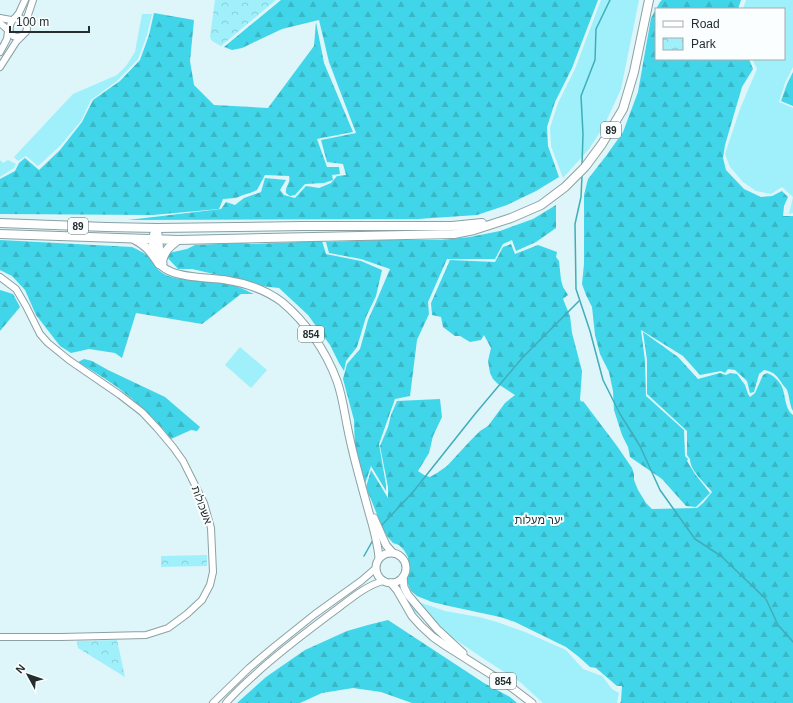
<svg xmlns="http://www.w3.org/2000/svg" width="793" height="703" font-family="Helvetica,Heebo,sans-serif">
  <style>
    .grass { fill: #9ff0fb }
    .forest { fill: url(#forest-firs) }
    .park { fill: url(#park-crowns) }
    .lines { fill: none; stroke-linecap: round; stroke-linejoin: round }
    .stream { stroke: #40adbb; stroke-width: 1.5 }
    .secondary-casing { stroke: #8ba1a4; stroke-width: 8 }
    .primary-casing { stroke: #8ba1a4; stroke-width: 9 }
    .highway-casing { stroke: #8ba1a4; stroke-width: 10 }
    .secondary { stroke: #fff; stroke-width: 6 }
    .primary { stroke: #fff; stroke-width: 7 }
    .highway { stroke: #fff; stroke-width: 8 }
    .labels { text-anchor: middle; stroke-width: 4; stroke-linejoin: round; paint-order: stroke }
    .shield { fill: #fafeff; stroke: #656c6d; stroke-width: 1 }
    .shield-label { font-size: 10px; font-weight: bold; fill: #252e2f }
    .street-label { font-size: 11px; fill: #252e2f; stroke: #fafeff }
    .park-label { font-size: 11px; fill: #172f32; stroke: #fafeff }
  </style>
  <defs>
    <pattern id="forest-firs" width="22" height="20" patternUnits="userSpaceOnUse"><rect width="22" height="20" fill="#40d5e8"/><path d="M5 1l3.5 6h-7zM16 11l3.5 6h-7z" fill="#38b7c7"/></pattern>
    <pattern id="park-crowns" width="20" height="18" patternUnits="userSpaceOnUse"><rect width="20" height="18" fill="#9ff0fb"/><path d="M2 6a3 3 0 1 1 6 0M12 15a3 3 0 1 1 6 0" fill="none" stroke="#89ced7"/></pattern>
  </defs>
  <rect width="100%" height="100%" fill="#def5f9"/>
  <g class="grass">
    <path d="M601,0H639L621,89L604,126L589,149L563,178L551,146L550,128L558,103L575,69Z"/>
    <path d="M746,0H793V67L785,83L779,102L793,108V213L789,214L793,197L782,187L771,194L756,191L743,182L730,167L725,154L740,109L757,69L752,59H784V9H743Z"/>
    <path d="M142,14H152L147,35L138,59L117,81L91,100L81,121L60,146L38,166L26,156L18,161L14,157L73,94L117,75L126,66L135,52Z"/>
    <path d="M0,160L3,163L8,160L16,164L14,168L0,177Z"/>
    <path d="M240,347L267,370L251,388L225,365Z"/>
    <path d="M419,602L445,611L479,617L497,622L525,632L566,650L583,669L602,676L612,689L619,693L617,703H543L520,682L484,659L412,610Z"/>
  </g>
  <g class="forest">
    <path d="M281,0H598L572,68L555,102L547,127L548,146L559,177L536,191L507,205L477,215L418,219L128,220L221,209L226,202L235,205L244,198L261,192L265,178L286,180L280,190L284,195L295,198L306,186L319,188L331,183L337,176L346,175L343,164L327,162L321,140L356,133L329,62L319,20L282,29L242,48L232,50L224,47Z"/>
    <path d="M662,0H741L738,9H656V59H749L753,69L742,87L725,145L723,158L726,170L744,189L761,197L772,196L782,191L788,197L784,206L783,216H793V411C789,404 790,397 787,390C786,388 784,386 783,385C777,376 775,372 764,370L759,374L754,392L750,393L747,381L735,370L728,369L725,373L721,371L700,375L683,356L641,330L645,361L646,396L684,430L685,456L688,459L687,461L695,474L710,493L696,507L686,506L662,479L630,457L628,447L622,435L614,410L613,391L609,372L600,354L595,335L592,307L586,295L582,284L584,264V195L588,179L606,156L623,132L638,92L651,18L660,2Z"/>
    <path d="M154,13L194,20L190,61L194,85L214,105L268,108L314,46L316,22L324,63L353,132L317,139L327,167H339L340,174L332,175L333,180L324,183L305,184L295,195L290,196L286,193C285,186 291,183 289,176L265,175L257,190L250,193L243,195L236,198L223,199L219,209L153,215L0,214V179L15,171L19,163L25,158L39,170L60,150L82,122L93,100L120,81L140,60L149,35Z"/>
    <path d="M793,72V106L781,101L787,84Z"/>
    <path d="M556,205V228L536,242L516,251L512,240L503,244L495,259H447L428,302L429,314L417,340L410,396L395,399L379,444L386,485V491L371,466L365,484L355,450L354,420L343,379L347,364L360,349L368,320L376,302L390,269L361,259L329,253L326,242L379,240H441L470,237L500,231L533,219Z"/>
    <path d="M0,240L132,247C138,250 143,252 148,256C154,262 156,270 164,274C178,282 206,279 222,282C233,284 243,289 254,294H241L202,324L136,313L122,358L115,353L89,349L71,353L60,346L36,315L25,290L12,276L0,270Z"/>
    <path d="M322,241L326,254L361,261L382,270L376,296L366,317L357,347L346,361L344,371L339,363L330,345L308,315L279,288L252,285L231,278L192,269H178L164,254L187,249L195,245L241,243L253,244Z"/>
    <path d="M511,244L515,254L538,245L557,252L556,257L559,261L561,280L563,287L568,295L563,299L570,316L572,333L582,371L580,400L582,402L583,401L617,446L632,468L634,474V480L638,490L646,503L652,509L697,508L703,503L712,492C705,483 690,471 690,459L687,455V431L647,394V360L643,332L678,357L698,379L720,373L726,375L730,373L737,374L745,385L748,394L750,397L755,393L763,375L767,373C773,375 778,380 781,385C786,394 784,408 793,415V703H620L621,701L622,686H617L596,668L590,667L579,657L566,647L515,622L500,617L449,606L432,602L417,596L411,591L405,577L408,566V557L404,550L399,545L393,543L386,535L380,522L366,487L371,470L388,498V487L380,446L388,427L391,415L397,401L440,399L442,417L433,436L429,453L418,471L424,475L430,477L437,473L447,466L470,441L480,431L488,426L505,403L515,395L498,384L493,379L490,373L488,361L491,348L484,335L481,340L470,342L460,336H455L443,327L441,317L432,315L431,303L450,260L495,262L503,247Z"/>
    <path d="M0,290L13,294L20,307L0,331Z"/>
    <path d="M84,359L92,361L108,370L165,397L200,427L197,431L191,430L171,439C156,419 137,402 117,387C105,378 91,370 78,362Z"/>
    <path d="M388,620L484,683L510,697L517,703H412L381,692L353,688L322,693L300,703H237L266,677L305,650L347,631L368,625Z"/>
  </g>
  <g class="park">
    <path d="M215,0H276L221,46L212,41L210,37Z"/>
    <path d="M207,555V566L161,567V556Z"/>
    <path d="M117,640L125,677L78,648L77,641Z"/>
  </g>
  <g class="lines">
    <g class="stream">
      <path d="M582,166L583,134L581,96L595,60L596,29L610,0"/>
      <path d="M582,175L581,197L575,224L576,289L590,331L603,380L620,414L640,446L660,490L695,539L721,556L766,599L778,625L793,642"/>
      <path d="M381,526L413,492L475,414L523,357L579,301"/>
      <path d="M364,556L373,540"/>
    </g>
    <g class="secondary-casing">
      <g id="secondary">
        <path d="M0,18L11,20"/>
        <path d="M15,18L19,13L25,0"/>
        <path d="M0,23L8,30"/>
        <path d="M21,36C0,43 12,2 26,24"/>
        <path d="M0,52L7,39L8,31"/>
        <path d="M0,67L16,42L26,32L27,29L26,24L27,18L33,0"/>
        <path d="M0,277L16,289L26,306L40,334L48,343L69,360L120,395L142,412L157,428L173,447L183,461L204,503L211,528L213,572L210,585L202,600L187,614L168,628L146,635L61,637H0"/>
        <path d="M213,703L249,668L275,646L315,614L361,581L376,568"/>
        <path d="M226,703C236,691 249,680 261,669C287,646 314,626 341,606C354,596 368,585 383,581"/>
      </g>
    </g>
    <g class="primary-casing">
      <g id="primary">
        <path d="M157,228C155,231 153,235 152,239C152,242 152,245 153,248C155,281 202,276 226,280C245,283 266,290 282,302C306,322 326,351 337,381C342,395 344,410 347,425C350,441 354,457 358,472C362,487 366,502 370,516C374,530 378,544 379,558"/>
        <path d="M158,234L160,253L163,263"/>
        <path d="M374,518L386,545L392,552"/>
        <circle cx="391" cy="568" r="15"/>
        <path d="M403,577L404,587L408,595L437,629L463,653"/>
        <path d="M391,583L397,590L412,616L421,626L433,637L446,646L511,687L532,703"/>
      </g>
    </g>
    <g class="highway-casing">
      <g id="highway">
        <path d="M0,223L106,227L157,228L303,226H452L482,223"/>
        <path d="M0,234L178,240L454,234L474,230L511,218L541,205L565,187L585,167L602,144L623,109L634,72L649,0"/>
        <path d="M134,239C147,246 151,252 159,264"/>
        <path d="M162,261C165,250 169,247 178,240"/>
      </g>
    </g>
    <use href="#secondary" class="secondary"/>
    <use href="#primary" class="primary"/>
    <use href="#highway" class="highway"/>
  </g>
  <g class="labels">
    <g class="shield">
      <rect x="601" y="122" width="20" height="16" rx="3"/>
      <rect x="68" y="218" width="20" height="16" rx="3"/>
      <rect x="298" y="326" width="26" height="16" rx="3"/>
      <rect x="490" y="673" width="26" height="16" rx="3"/>
    </g>
    <g class="shield-label">
      <text x="611" y="134">89</text>
      <text x="78" y="230">89</text>
      <text x="311" y="338">854</text>
      <text x="503" y="685">854</text>
    </g>
    <g class="street-label">
      <text transform="translate(202 505) rotate(70)" y="4">אשכולות</text>
    </g>
    <g class="park-label">
      <text x="539" y="524">יער מעלות</text>
    </g>
  </g>
  <rect x="655" y="8" width="130" height="52" fill="#fafeff" stroke="#a5abac"/>
  <rect x="663" y="21" width="20" height="6" fill="#ffffff" stroke="#a5abac"/>
  <text x="691" y="28" font-size="12" fill="#252e2f">Road</text>
  <rect x="663" y="38" width="20" height="12" fill="url(#park-crowns)" stroke="#a5abac"/>
  <text x="691" y="48" font-size="12" fill="#252e2f">Park</text>
  <g transform="translate(28 675) rotate(310)" stroke="#fafeff" stroke-width="3" paint-order="stroke">
  <path d="M0-3L7 15L0 10L-7 15Z" fill="#252e2f"/>
  <text y="-6" font-size="11" font-weight="bold" text-anchor="middle" fill="#252e2f">N</text>
  </g>
  <path d="M10 26v6h79v-6" fill="none" stroke="#252e2f" stroke-width="2"/>
  <text x="16" y="26" font-size="12" fill="#252e2f" stroke="#fafeff" stroke-width="3" paint-order="stroke">100 m</text>
</svg>
